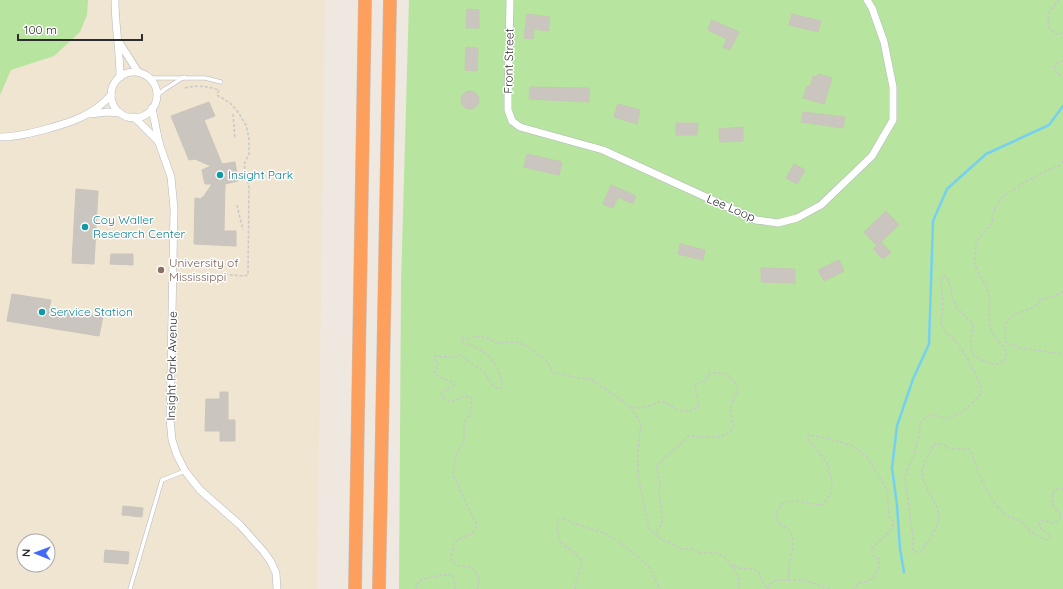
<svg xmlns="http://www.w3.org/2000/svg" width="1063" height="589" font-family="Quicksand,sans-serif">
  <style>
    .education { fill: #efe5d1; fill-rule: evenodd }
    .green { fill: #b7e49e }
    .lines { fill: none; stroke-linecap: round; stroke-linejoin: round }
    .stream { stroke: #75d1ef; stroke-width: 2.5 }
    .building { fill: #cac6bf; stroke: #cac4ba }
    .lane-casing { stroke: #b4b7c0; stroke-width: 4.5 }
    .street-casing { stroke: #b4b7c0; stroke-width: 8 }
    .highway-casing { stroke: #c8c8c8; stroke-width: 14 }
    .path { stroke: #c8c8c8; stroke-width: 1.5; stroke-dasharray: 3 2; stroke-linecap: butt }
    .lane { stroke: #fff; stroke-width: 3.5 }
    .street { stroke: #fff; stroke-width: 7 }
    .highway { stroke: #fd9f5d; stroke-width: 13 }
    .culture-dot { fill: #0f9aa8; stroke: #fff; stroke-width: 1.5 }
    .education-dot { fill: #8d6e63; stroke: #fff; stroke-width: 1.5 }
    .labels { text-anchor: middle; stroke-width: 3; stroke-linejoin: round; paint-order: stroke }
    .street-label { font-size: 12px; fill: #2d2d2d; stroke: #fff }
    .culture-label { font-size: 12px; fill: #0d838f; stroke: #fff; text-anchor: start }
    .education-label { font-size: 12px; fill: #785e54; stroke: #fff; text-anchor: start }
  </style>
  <rect width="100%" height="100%" fill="#eee8e0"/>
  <path class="education" d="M0,0H325L317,589H0ZM24,541H48V565H24Z"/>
  <g class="green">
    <path d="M0,0H88L87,15L80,32L54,56L11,70L0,95Z"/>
    <path d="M409,0H1063V589H399L401,285Z"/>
  </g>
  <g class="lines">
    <path class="stream" d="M904,572L900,549L897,505L892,468L897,426L913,379L929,344L933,221L947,189L986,154L1049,125L1063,106"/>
  </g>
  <g class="building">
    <path d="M467,9L479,10V28H466Z"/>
    <path d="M527,14L550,17L548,31L534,29L533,39L524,38Z"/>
    <path d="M792,14L821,21L818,32L789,25Z"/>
    <path d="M712,20L739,32L730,50L723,47L727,39L708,30Z"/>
    <path d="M466,47L478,48L477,71L465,70Z"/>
    <path d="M818,74L832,78L824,104L803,98L807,86L810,87L813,76L817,77Z"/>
    <path d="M530,87L589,88V102L529,99Z"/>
    <circle cx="470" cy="100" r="9"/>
    <path d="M209,102L215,116L204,120L222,164L235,162L238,181L225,184L224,231H236V246L194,244L195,198L200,199L204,196L212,184H205L202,170L211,166L195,159L189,160L171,116Z"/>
    <path d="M618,104L640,110L637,124L614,117Z"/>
    <path d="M803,112L845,117L843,128L801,122Z"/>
    <path d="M676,123H698L697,135H676Z"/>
    <path d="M743,127V141L720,142L719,129Z"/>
    <path d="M527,154L562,162L559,175L524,167Z"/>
    <path d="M794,164L805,170L797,184L786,178Z"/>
    <path d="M611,185L636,196L633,204L618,197L613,208L603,204Z"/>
    <path d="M76,189L98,191L94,264L72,263Z"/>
    <path d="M886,211L899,225L881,242L891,252L883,259L873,249L877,246L864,232Z"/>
    <path d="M680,244L705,250L703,260L678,254Z"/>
    <path d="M111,254H133V265L110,264Z"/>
    <path d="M839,260L844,271L824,281L818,270Z"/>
    <path d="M761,268L795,269V283L761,282Z"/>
    <path d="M12,294L51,300L49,308L103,316L99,336L7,321Z"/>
    <path d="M220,392H228V420H235V441H220V431H205L206,399H220Z"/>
    <path d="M123,506L143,508L142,517L122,515Z"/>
    <path d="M105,550L129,552L128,564L104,562Z"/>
  </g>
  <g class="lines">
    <g class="lane-casing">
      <g id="lane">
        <path d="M149,78H205L221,82"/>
        <path d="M156,96L165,89L184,77"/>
        <path d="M130,589L162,480L185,471"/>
      </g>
    </g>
    <g class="street-casing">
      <g id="street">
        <path d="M115,0C115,26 120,51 120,77"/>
        <path d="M510,0L508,97V110L512,121L520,127L603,150L756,220L778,223L797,218L821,205L872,156L893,120V87L884,42L872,8L867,0"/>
        <path d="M119,42L138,72"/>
        <circle cx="134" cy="95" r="23"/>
        <path d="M152,108L159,143L171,177L174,209L170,419L172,440L177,455L185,471L200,490L240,525L264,552L271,562L276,573L277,589"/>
        <path d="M90,114L108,112L120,113"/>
        <path d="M134,117L159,142"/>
        <path d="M0,137C16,137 28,134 43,130C69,123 93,116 111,95"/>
      </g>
    </g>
    <g class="highway-casing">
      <g id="highway">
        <path d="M355,589L365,0"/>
        <path d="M379,589L390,0"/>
      </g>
    </g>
    <g class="path">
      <path d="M1059,0L1049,12L1048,26L1055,34H1060L1063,32"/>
      <path d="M1063,61L1057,63L1054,67C1055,72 1058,75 1063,76"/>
      <path d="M185,88C197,85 207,86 219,90L217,95L230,103L238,112L246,125L249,138V154L244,164L249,188L248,275L244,276L221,274"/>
      <path d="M233,114L235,139"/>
      <path d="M1063,161L1058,167L1050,169L1027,181L1003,196L994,210L992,223L976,242L975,265L979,274L986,285L990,299L989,322L993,335L1007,352L1005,360L997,364C987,363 980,360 972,354L971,342L973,324L957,308L952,298L951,289L947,277L944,276L941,279L943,308L941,323L945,332L955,340L966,356L977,377L982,392C975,401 960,417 947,418C942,418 936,415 931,414L921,422L918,439L913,459L908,466L905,479L913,536V550L919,553C927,545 938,528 939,516C939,513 937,507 935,504C931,494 923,485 922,473C922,464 930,453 934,444H943L950,449H969C974,457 975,465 978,473C986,490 999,518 1020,520C1029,530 1035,536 1048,540L1051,535L1042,530L1039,525L1042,520L1054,523L1060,519V513L1053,506L1052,493L1057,489H1063"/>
      <path d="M237,205L243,230"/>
      <path d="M1063,291L1055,296L1041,299C1027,320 1000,304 1006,342L1020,348L1063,354"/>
      <path d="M631,407L641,424L638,448V475L649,529L656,535"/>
      <path d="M731,565L738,575L739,589"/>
      <path d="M788,580H803L831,589"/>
      <path d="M416,589L419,580L442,575H453L454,580L455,589"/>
      <path d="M477,589C481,582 478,570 469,567C465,566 461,566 456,565L451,559L454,543L459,539L473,533L477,525L453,475L455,457L464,441V422L470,415L472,398C463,393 459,400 451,402L443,398L442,393L454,385C448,378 440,379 434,373L438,365L437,361L434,360L435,356L449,357L461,355L484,372L491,383L498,389L502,387C501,365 485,347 463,343L462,339L480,336L489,339L497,343L516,342L529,347L546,360L553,372L574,377L591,379L631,407L639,408L652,405L660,401C680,407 674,417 699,407L695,385L705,381L709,374C724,370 733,376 738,389C730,407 729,409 734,427C725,442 704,436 689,436L659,463L656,467L660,482L659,495L662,513V524L658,529L656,535L664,541L671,543L680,549H692L701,553H716L726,558L731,565L739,568L754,569L759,572L763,584L767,589C775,577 776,581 788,580L790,576L788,572C790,554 802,532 779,524L776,514C778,510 780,505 784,503C794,498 811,505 822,505L831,494L832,484L829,469L825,460L807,438L809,435L826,438L853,446L867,457L887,490L889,516L893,521L892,529L872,548V555L879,559V566L874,577L866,582L858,583L854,589"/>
      <path d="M575,589C576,579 581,570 582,560L571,550L560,542L557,528L558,520L564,519L575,524L605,533L622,544L648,565L660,589"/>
    </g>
    <use href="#lane" class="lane"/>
    <use href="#street" class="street"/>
    <use href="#highway" class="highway"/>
  </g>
  <g class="culture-dot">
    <circle cx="220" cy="175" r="4"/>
    <circle cx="85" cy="227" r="4"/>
    <circle cx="42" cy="312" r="4"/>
  </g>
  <circle class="education-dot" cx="161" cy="270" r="4"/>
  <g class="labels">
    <g class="street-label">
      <text transform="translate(509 61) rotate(-89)" y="4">Front Street</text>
      <text transform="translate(731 208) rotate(23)" y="4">Lee Loop</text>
      <text transform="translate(172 366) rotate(-89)" y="4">Insight Park Avenue</text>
    </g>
    <g class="culture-label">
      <text x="228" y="179">Insight Park</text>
      <text x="93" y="224">Coy Waller<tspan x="93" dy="14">Research Center</tspan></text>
      <text x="50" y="316">Service Station</text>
    </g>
    <g class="education-label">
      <text x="169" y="267">University of<tspan x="169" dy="14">Mississippi</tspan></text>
    </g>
  </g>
  <g transform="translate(36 553) rotate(271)"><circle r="19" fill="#ffffff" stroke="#ababab"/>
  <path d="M0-3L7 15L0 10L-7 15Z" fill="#4369f9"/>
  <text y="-6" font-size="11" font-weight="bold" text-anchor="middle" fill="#2d2d2d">N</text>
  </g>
  <path d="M18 34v6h124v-6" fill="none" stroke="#2d2d2d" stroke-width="2"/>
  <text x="24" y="34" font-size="12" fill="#2d2d2d" stroke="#ffffff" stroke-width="3" paint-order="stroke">100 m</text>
</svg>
